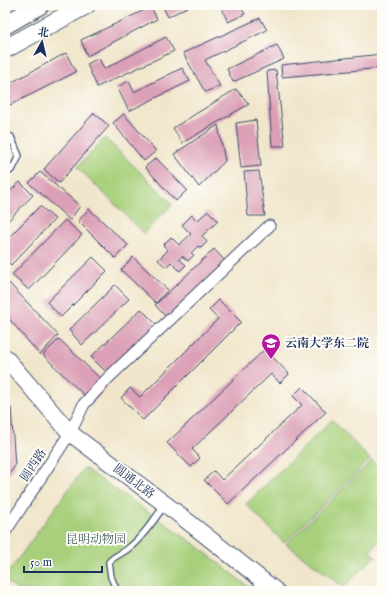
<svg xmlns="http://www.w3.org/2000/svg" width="387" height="596" font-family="'IM FELL English','Noto Serif SC',serif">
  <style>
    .green { fill: #a8d07b; stroke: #62806c }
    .building { fill: #dba0b7 }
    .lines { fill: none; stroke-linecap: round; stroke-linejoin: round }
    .service-casing { stroke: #3b4a6e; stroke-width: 8 }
    .minor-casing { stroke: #3b4a6e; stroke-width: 13 }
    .secondary-casing { stroke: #3b4a6e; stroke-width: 18 }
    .primary-casing { stroke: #3b4a6e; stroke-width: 20 }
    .service { stroke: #fff; stroke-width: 5.5 }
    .minor { stroke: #fff; stroke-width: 11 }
    .secondary { stroke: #fff; stroke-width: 16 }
    .primary { stroke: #fff; stroke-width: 18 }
    .labels { text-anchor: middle; stroke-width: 4; stroke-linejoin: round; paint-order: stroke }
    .poi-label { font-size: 12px; font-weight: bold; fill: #1b2f5e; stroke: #fdfcf7; text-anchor: start }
    .street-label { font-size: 12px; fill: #1b2f5e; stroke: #fdfcf7 }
    .park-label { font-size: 12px; fill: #455f67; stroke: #fdfcf7 }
  </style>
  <rect width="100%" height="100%" fill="#fdfcf7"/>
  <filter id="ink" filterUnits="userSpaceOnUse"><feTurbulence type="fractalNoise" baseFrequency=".025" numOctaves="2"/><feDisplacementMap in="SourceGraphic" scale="8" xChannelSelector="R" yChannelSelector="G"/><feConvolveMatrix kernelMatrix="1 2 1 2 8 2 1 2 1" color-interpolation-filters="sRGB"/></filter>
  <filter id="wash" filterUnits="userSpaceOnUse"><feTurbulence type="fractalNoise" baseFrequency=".012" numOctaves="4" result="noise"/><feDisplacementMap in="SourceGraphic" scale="16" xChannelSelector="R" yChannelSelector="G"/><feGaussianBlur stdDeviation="0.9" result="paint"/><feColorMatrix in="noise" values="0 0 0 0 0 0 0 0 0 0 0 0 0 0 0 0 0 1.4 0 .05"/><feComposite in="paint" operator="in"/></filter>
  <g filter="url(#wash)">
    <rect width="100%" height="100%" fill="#f1e6cb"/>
    <g class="green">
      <path d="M105,138L173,204L144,233L77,167Z"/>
      <path d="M332,420L370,459L284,543L246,504Z"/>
      <path d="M372,460L382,470V539L370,551L377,558L375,556L344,587L286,544Z"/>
      <path d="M84,468L196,545L254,591H18L5,580V577Z"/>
    </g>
    <g id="blocks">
      <g class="building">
        <path d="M162,5H191L168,17Z"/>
        <path d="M220,5H240L245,14L228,22Z"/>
        <path d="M151,7L157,19L87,56L81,40Z"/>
        <path d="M260,18L267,30L205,60L220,86L205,92L183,53Z"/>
        <path d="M166,37L174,51L97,87L87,64L99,58L104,69Z"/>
        <path d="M277,45L284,59L233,82L227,69Z"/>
        <path d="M66,53L76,72L10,105L5,94V86Z"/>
        <path d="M382,54V68L282,77L281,65Z"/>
        <path d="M182,68L190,81L129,111L117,87L129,81L134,92Z"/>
        <path d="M276,70L281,113L285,146H272L267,71Z"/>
        <path d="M236,89L249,104L182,143L173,128Z"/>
        <path d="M94,113L109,126L59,183L44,169Z"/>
        <path d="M124,114L156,151L144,161L113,123Z"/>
        <path d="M256,120L261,166L241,168L236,123Z"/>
        <path d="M218,125L225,161L199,187L174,154Z"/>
        <path d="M156,158L187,190L176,201L145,167Z"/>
        <path d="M259,171L265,216H248L244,172Z"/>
        <path d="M40,172L80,206L70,220L29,183Z"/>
        <path d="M20,182L33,195L5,224V196Z"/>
        <path d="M40,206L55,219L11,265L5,259V241Z"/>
        <path d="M89,209L128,245L115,258L78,221Z"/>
        <path d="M208,211L218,221L202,236L207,242L201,248L198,246L191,253L194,255L188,261L182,256L179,259L186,265L180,271L171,262L166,267L158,260L168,250L163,245L171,237L179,245L191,234L182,225L192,215L197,221Z"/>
        <path d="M65,220L82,235L29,290L12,275Z"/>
        <path d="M214,249L226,262L167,318L155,305Z"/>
        <path d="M93,257L107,271L61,317L47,302Z"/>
        <path d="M133,257L168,290L156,303L121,270Z"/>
        <path d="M9,283L58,335L40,355L5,314V286Z"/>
        <path d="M115,285L129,299L82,345L69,330Z"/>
        <path d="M219,300L241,322L143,420L121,398L130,388L140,397L218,319L209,310Z"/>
        <path d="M141,309L158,326L109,375L91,357Z"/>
        <path d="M59,339L108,386L92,403L43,355Z"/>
        <path d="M265,349L289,374L280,383L271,374L192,449L200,458L191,467L167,443Z"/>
        <path d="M302,387L326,412L228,504L204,480L214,471L222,480L302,405L293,396Z"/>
        <path d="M5,403L11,408L15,466L5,480Z"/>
      </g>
    </g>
  </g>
  <g filter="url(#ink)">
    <use href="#blocks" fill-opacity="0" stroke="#3b4a6e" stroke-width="1"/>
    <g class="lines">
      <g class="service-casing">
        <g id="service">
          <path d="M5,141L11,137L19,156L13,168L5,175"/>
          <path d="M117,591L111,577L109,562C115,555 124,553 130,547C144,536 154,519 165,505"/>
        </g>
      </g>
      <g class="minor-casing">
        <path id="minor" d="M5,532L70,433L84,404L107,379L269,226"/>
      </g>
      <g class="secondary-casing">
        <path id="secondary" d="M5,357L70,433L177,513L276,591"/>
      </g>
      <g class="primary-casing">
        <g id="primary">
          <path d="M5,25L40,5"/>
          <path d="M5,49L86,5"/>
        </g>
      </g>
      <use href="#service" class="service"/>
      <use href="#minor" class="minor"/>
      <use href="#secondary" class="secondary"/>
      <use href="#primary" class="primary"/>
    </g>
  </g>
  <defs>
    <g id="university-pin" transform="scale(1)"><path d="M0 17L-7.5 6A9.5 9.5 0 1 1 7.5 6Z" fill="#b5179e" stroke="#fdfcf7"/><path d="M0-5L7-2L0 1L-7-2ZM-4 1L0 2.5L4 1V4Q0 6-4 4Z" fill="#fff"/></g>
  </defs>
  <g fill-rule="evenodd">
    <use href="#university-pin" x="271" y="343"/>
  </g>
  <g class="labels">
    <g class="poi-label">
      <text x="285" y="347">云南大学东二院</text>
    </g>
    <g class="street-label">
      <text transform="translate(33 465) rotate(-56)" y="4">圆西路</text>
      <text transform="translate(134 481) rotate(37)" y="4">圆通北路</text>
    </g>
    <g class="park-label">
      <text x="96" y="543">昆明动物园</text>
    </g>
  </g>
  <rect width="387" height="596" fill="none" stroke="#fdfcf7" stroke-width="20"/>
  <g transform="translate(42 42) rotate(8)" stroke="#fdfcf7" stroke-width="3" paint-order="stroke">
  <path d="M0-3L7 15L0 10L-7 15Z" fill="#1b2f5e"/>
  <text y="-6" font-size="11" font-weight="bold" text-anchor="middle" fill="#1b2f5e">北</text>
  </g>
  <path d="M24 566v6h78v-6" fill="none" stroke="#1b2f5e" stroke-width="2"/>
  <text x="30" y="566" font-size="12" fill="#1b2f5e" stroke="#fdfcf7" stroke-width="3" paint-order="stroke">50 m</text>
</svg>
